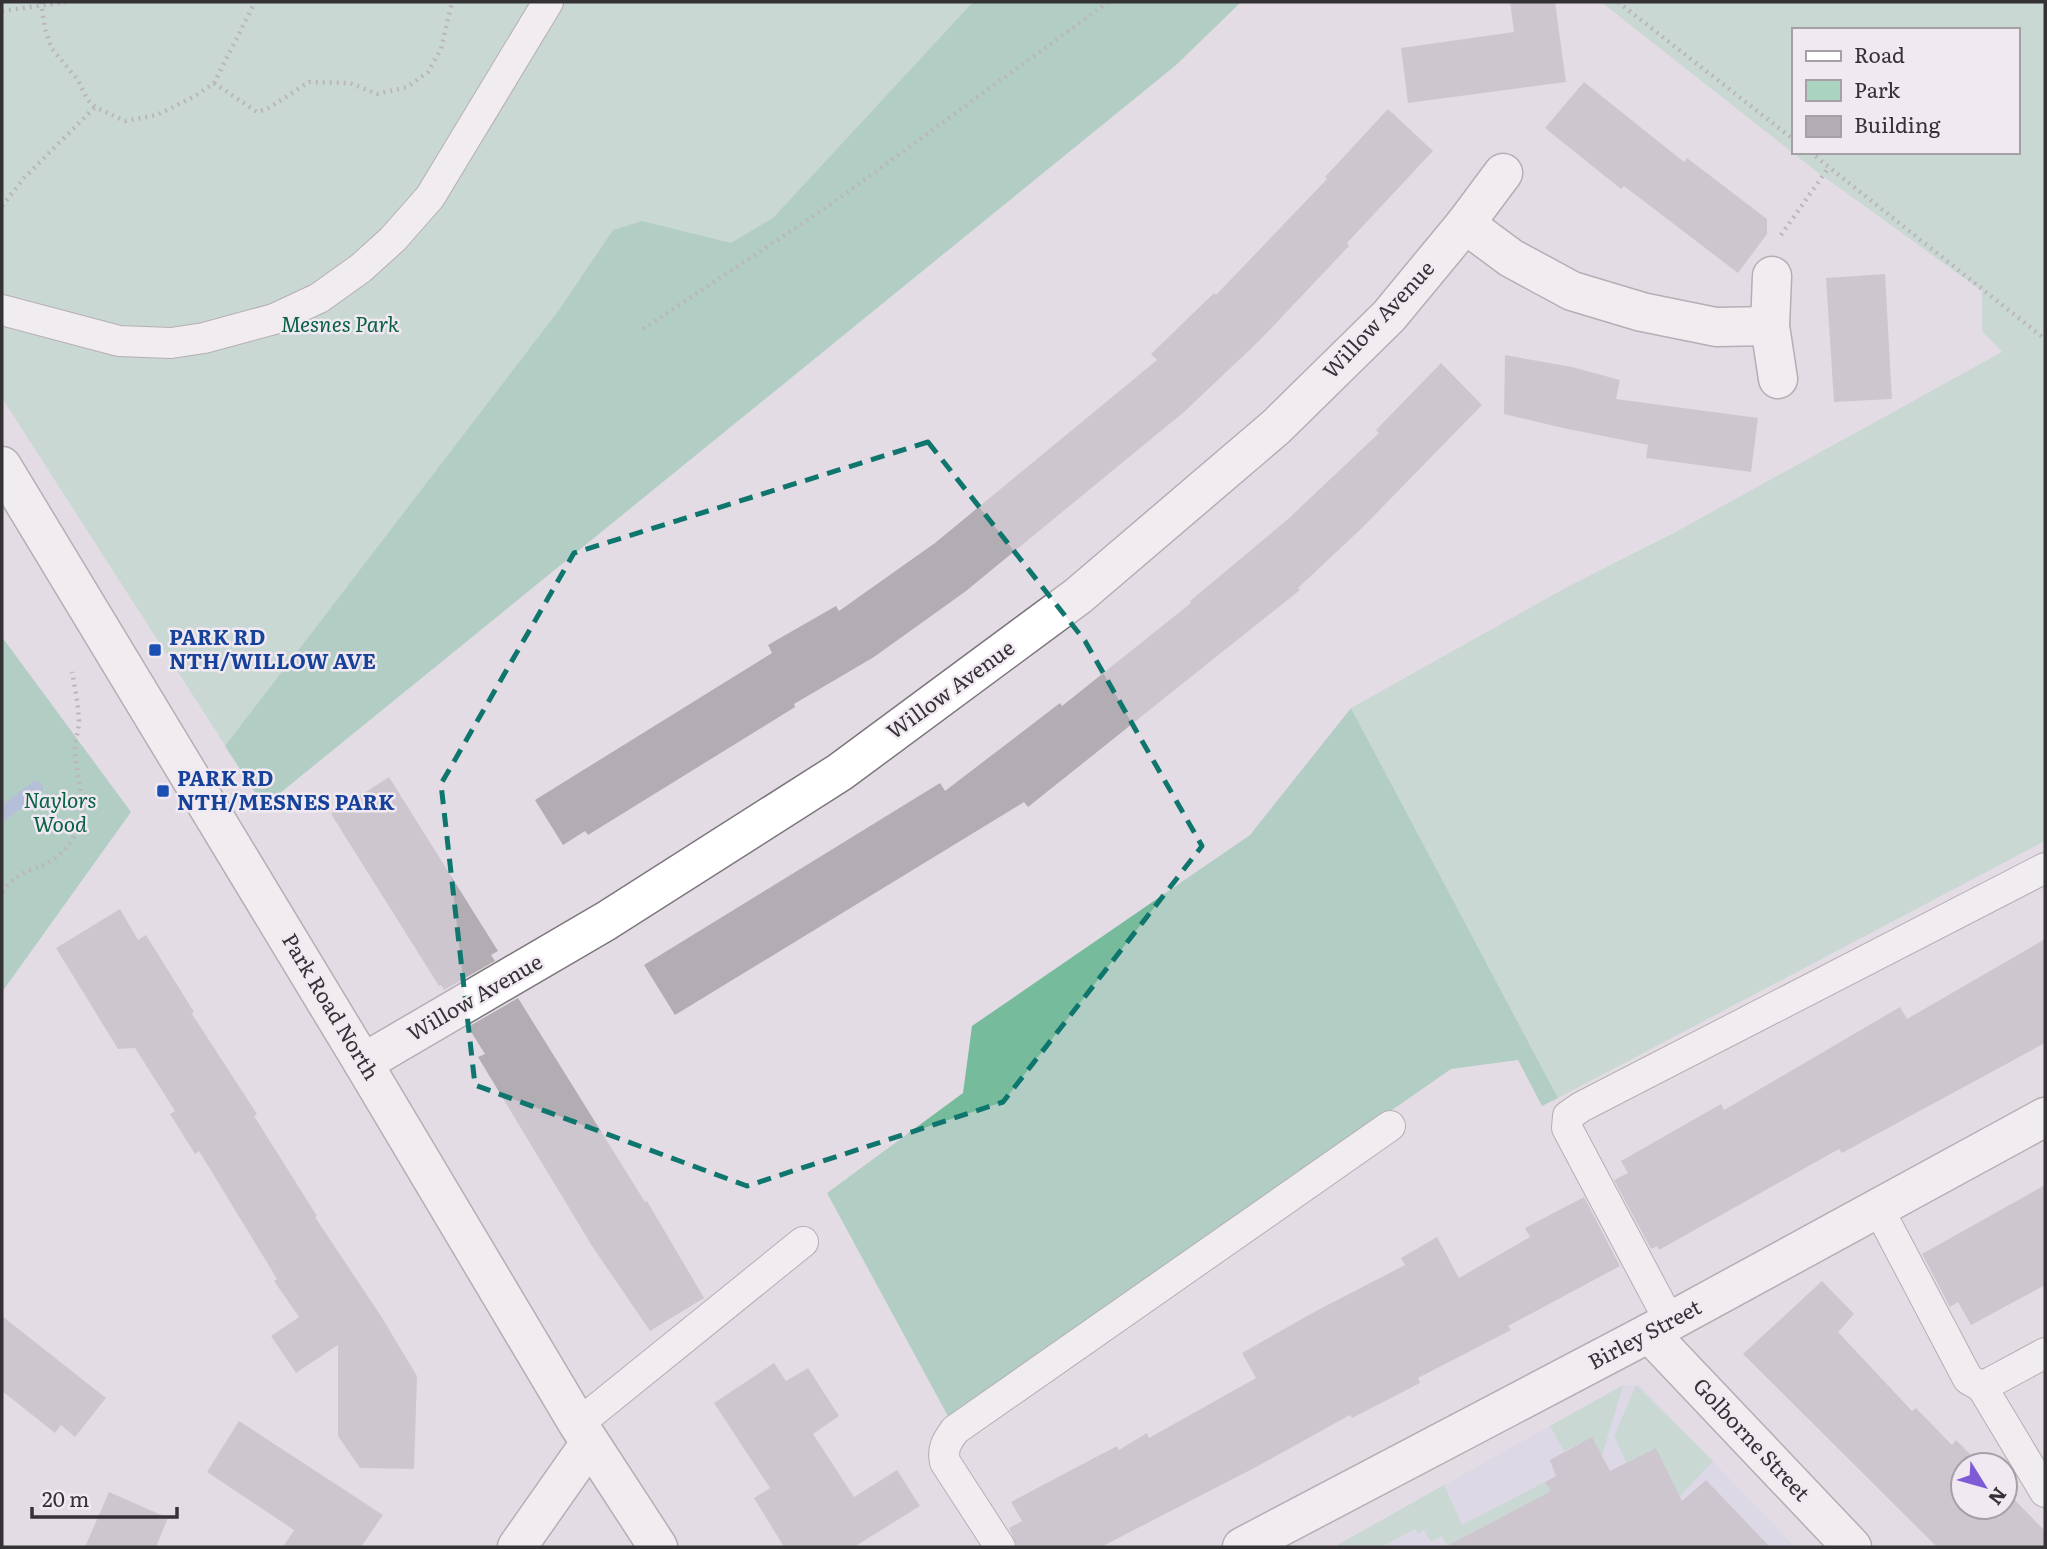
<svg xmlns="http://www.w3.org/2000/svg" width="2047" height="1549" font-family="Literata,serif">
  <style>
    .education { fill: #d5d2e8 }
    .green { fill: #aad3c0; fill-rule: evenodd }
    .forest { fill: #77bb9d }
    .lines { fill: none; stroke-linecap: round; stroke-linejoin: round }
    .stream { stroke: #7e9cce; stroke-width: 14 }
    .building { fill: #b2acb3 }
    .lane-casing { stroke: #7d767d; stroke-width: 32 }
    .street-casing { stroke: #7d767d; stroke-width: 41 }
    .secondary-casing { stroke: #7d767d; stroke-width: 41 }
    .path { stroke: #8b878c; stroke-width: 4.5; stroke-dasharray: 2 5; stroke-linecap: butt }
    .lane { stroke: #fff; stroke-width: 30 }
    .street { stroke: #fff; stroke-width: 38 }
    .secondary { stroke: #fff; stroke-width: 38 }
    .marked { fill: none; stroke: #0f766e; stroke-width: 5; stroke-dasharray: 14 9; stroke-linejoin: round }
    .transit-dot { fill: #1a4fb4; stroke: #f1e9f1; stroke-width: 2.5 }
    .labels { text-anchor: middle; stroke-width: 5; stroke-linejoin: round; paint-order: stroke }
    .street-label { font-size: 21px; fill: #343235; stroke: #f1e9f1 }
    .park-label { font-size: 21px; font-style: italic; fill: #086145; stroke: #f1e9f1 }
    .transit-label { font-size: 21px; font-weight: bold; fill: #164399; stroke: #f1e9f1; text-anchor: start }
  </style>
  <rect width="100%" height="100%" fill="#e3dce4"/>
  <path class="education" d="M1623,1385H1640L1795,1547H1334Z"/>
  <g class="green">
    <path d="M2,2H1241L1176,65L264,806L2,398Z"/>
    <path d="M1601,2H2045V841L1558,1098L1351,708L1569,586L1670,535L2002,352L1982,331V291L1816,171ZM1793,30H2017V152H1793Z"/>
    <path d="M1623,1385L1602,1456L1592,1438L1564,1451L1550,1426Z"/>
    <path d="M1636,1385L1713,1461L1655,1523L1614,1436Z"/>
    <path d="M1545,1482L1551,1491L1447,1546L1442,1536L1431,1542L1424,1530L1418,1534L1415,1529L1381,1547H1334L1444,1485L1462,1525Z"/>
  </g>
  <g class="forest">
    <path d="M973,2H1241L1176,65L264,806L225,746L559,310L613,230L642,221L731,243L773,218Z"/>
    <path d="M2,637L131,812L2,992Z"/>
    <path d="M1351,708L1558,1098L1542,1106L1518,1060L1451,1069L949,1418L827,1193L963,1093L972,1026L1250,835Z"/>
  </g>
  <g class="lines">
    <path class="stream" d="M2,814L36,788"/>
  </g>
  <g class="building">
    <path d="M1510,2H1555L1566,82L1408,103L1401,48L1514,32Z"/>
    <path d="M1584,82L1684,162L1687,158L1767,219V234L1738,273L1624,186L1621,189L1545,128Z"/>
    <path d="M1388,109L1433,151L1347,243L1349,246L1259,341L1184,412L966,591L874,657L794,704L795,707L588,835L585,831L563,845L535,800L772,653L768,645L836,606L839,611L935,543L1157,360L1151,354L1214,293L1216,295L1327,179L1325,177Z"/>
    <path d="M1885,274L1892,399L1834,402L1826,278Z"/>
    <path d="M1505,355L1572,367L1620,380L1616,399L1758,418L1751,472L1646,458L1648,445L1563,428L1504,414Z"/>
    <path d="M1441,363L1482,405L1362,528L1298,588L1300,590L1028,807L1024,802L675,1015L644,965L940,783L945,791L1060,703L1062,706L1191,603L1190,601L1288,519L1379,433L1376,430Z"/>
    <path d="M389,777L498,951L491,955L495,961L444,990L441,985L439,986L331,814Z"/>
    <path d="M120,909L138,940L146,935L194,1012L192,1014L257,1114L254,1116L317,1216L315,1217L381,1316L417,1376L414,1469L360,1468L338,1436V1345L296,1373L271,1336L299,1317L274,1281L277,1279L199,1151L195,1154L170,1114L175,1111L135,1048L118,1049L56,948Z"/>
    <path d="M2045,939V1043L1842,1153L1839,1149L1659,1250L1657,1246L1651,1249L1614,1180L1628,1173L1621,1161L1721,1104L1724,1110L1900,1007L1907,1019Z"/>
    <path d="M518,998L645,1202L647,1201L704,1298L650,1331L592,1246L478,1057L485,1054L468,1027Z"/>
    <path d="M2045,1185V1285L1971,1325L1958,1302L1950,1307L1922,1254Z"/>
    <path d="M1584,1197L1620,1266L1508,1326L1511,1330L1418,1378L1420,1383L1352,1418L1350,1415L1258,1466L1101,1547H1017L1009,1528L1022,1521L1011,1502L1117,1446L1119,1450L1147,1433L1149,1438L1256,1378L1242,1353L1316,1311L1405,1265L1401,1258L1437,1237L1459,1278L1530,1237L1525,1228Z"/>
    <path d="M1822,1281L1854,1314L1838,1332L1912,1411L1916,1408L1952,1445L1956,1440L1981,1465H1963V1507H2005V1490L2045,1531V1547H1937L1743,1354Z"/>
    <path d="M2,1316L106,1398L75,1437L61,1425L55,1433L2,1391Z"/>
    <path d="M774,1363L786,1381L808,1368L839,1416L813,1434L854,1497L897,1470L920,1506L854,1547H784L754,1498L770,1488L714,1403Z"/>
    <path d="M239,1421L383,1515L361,1547H283L294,1530L207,1472Z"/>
    <path d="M1592,1437L1610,1471L1656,1448L1682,1501L1706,1480L1770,1547H1445L1551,1491L1545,1482L1556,1476L1550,1460Z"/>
    <path d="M109,1492L168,1518L156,1547H85Z"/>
  </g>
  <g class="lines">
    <g class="lane-casing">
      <g id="lane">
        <path d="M2,310L119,341L171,343L204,338L274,319L319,298L361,268L393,239L430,197L548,2"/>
        <path d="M1878,1208L1968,1379L1982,1387L2045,1353"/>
        <path d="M1670,1322L1567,1128L1568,1116L1581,1107L2045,868"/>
        <path d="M1982,1387L2045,1492"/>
        <path d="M578,1424L803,1242"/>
        <path d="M1000,1547L945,1462C942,1448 947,1441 955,1430L1390,1126"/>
      </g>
    </g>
    <g class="street-casing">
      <g id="street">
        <path d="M1465,224L1511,258L1572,291L1642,312L1716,327L1770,326"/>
        <path d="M1772,276L1770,326L1778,379"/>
        <path d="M363,1063L606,921L840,772L1078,596L1276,427L1389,316L1465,224L1503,173"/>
        <path d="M1649,1333L1852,1547"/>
        <path d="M517,1547L590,1443"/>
        <path d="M1242,1547L1649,1333L2045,1117"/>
      </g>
    </g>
    <g class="secondary-casing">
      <path id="secondary" d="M2,466L363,1063L578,1424L658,1547"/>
    </g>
    <g class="path">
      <path d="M41,2L45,29L52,49L78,80L87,99L95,107L125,121L157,115L195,96L214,83L255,2"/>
      <path d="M1618,2L1793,139"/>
      <path d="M2,11L66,2"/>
      <path d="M214,83L257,112L267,109L309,82L350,83L377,94L407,87L428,72L441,49L452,2"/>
      <path d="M1810,152L2045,339"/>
      <path d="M2,206L24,178L95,107"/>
      <path d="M1781,235L1829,167"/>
      <path d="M643,329L827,207L1108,2"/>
      <path d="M2,892C20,866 43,871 60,854C95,820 78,793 75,752C74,742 79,731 79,720C78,704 75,687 72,672"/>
    </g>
    <use href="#lane" class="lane"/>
    <use href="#street" class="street"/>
    <use href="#secondary" class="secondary"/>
  </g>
  <path d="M0 0H2047V1549H0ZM928,442L1085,641L1202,846L1003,1102L747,1186L475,1085L441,784L574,553Z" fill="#e3dce4" fill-opacity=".55" fill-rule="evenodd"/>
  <path class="marked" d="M928,442L1085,641L1202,846L1003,1102L747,1186L475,1085L441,784L574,553Z"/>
  <g class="transit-dot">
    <rect x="148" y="643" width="14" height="14" rx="3.5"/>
    <rect x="156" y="784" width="14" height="14" rx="3.5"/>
  </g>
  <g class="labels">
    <g class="street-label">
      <text transform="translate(1379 320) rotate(-47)" y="7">Willow Avenue</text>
      <text transform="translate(951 690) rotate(-36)" y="7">Willow Avenue</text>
      <text transform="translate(475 998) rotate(-30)" y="7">Willow Avenue</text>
      <text transform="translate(330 1007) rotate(59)" y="7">Park Road North</text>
      <text transform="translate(1645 1335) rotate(-28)" y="7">Birley Street</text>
      <text transform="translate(1751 1440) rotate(47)" y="7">Golborne Street</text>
    </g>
    <g class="park-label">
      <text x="340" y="332">Mesnes Park</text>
      <text x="60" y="808">Naylors<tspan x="60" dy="24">Wood</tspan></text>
    </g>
    <g class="transit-label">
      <text x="169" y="645">PARK RD<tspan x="169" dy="24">NTH/WILLOW AVE</tspan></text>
      <text x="177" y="786">PARK RD<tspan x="177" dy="24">NTH/MESNES PARK</tspan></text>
    </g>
  </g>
  <rect width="2047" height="1549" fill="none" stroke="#343235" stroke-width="7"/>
  <rect x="1792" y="28" width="228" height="126" fill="#f1e9f1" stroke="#a5a0a6" stroke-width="2"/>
  <rect x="1806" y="51" width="35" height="10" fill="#ffffff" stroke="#a5a0a6" stroke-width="2"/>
  <text x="1854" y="63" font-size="21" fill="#343235">Road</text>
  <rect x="1806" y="80" width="35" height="21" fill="#aad3c0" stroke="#a5a0a6" stroke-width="2"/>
  <text x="1854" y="98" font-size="21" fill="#343235">Park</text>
  <rect x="1806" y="116" width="35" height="21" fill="#b2acb3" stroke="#a5a0a6" stroke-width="2"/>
  <text x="1854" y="133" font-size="21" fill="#343235">Building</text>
  <g transform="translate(1984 1486) rotate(127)"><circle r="33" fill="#f1e9f1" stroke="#a5a0a6" stroke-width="2"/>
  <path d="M0-5L12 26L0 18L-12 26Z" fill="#7e5cd6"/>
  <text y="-10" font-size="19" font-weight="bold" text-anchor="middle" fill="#343235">N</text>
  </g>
  <path d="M32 1507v10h145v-10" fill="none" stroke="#343235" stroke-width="3.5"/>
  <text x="42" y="1507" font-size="21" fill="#343235" stroke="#f1e9f1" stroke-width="5" paint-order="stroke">20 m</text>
</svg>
